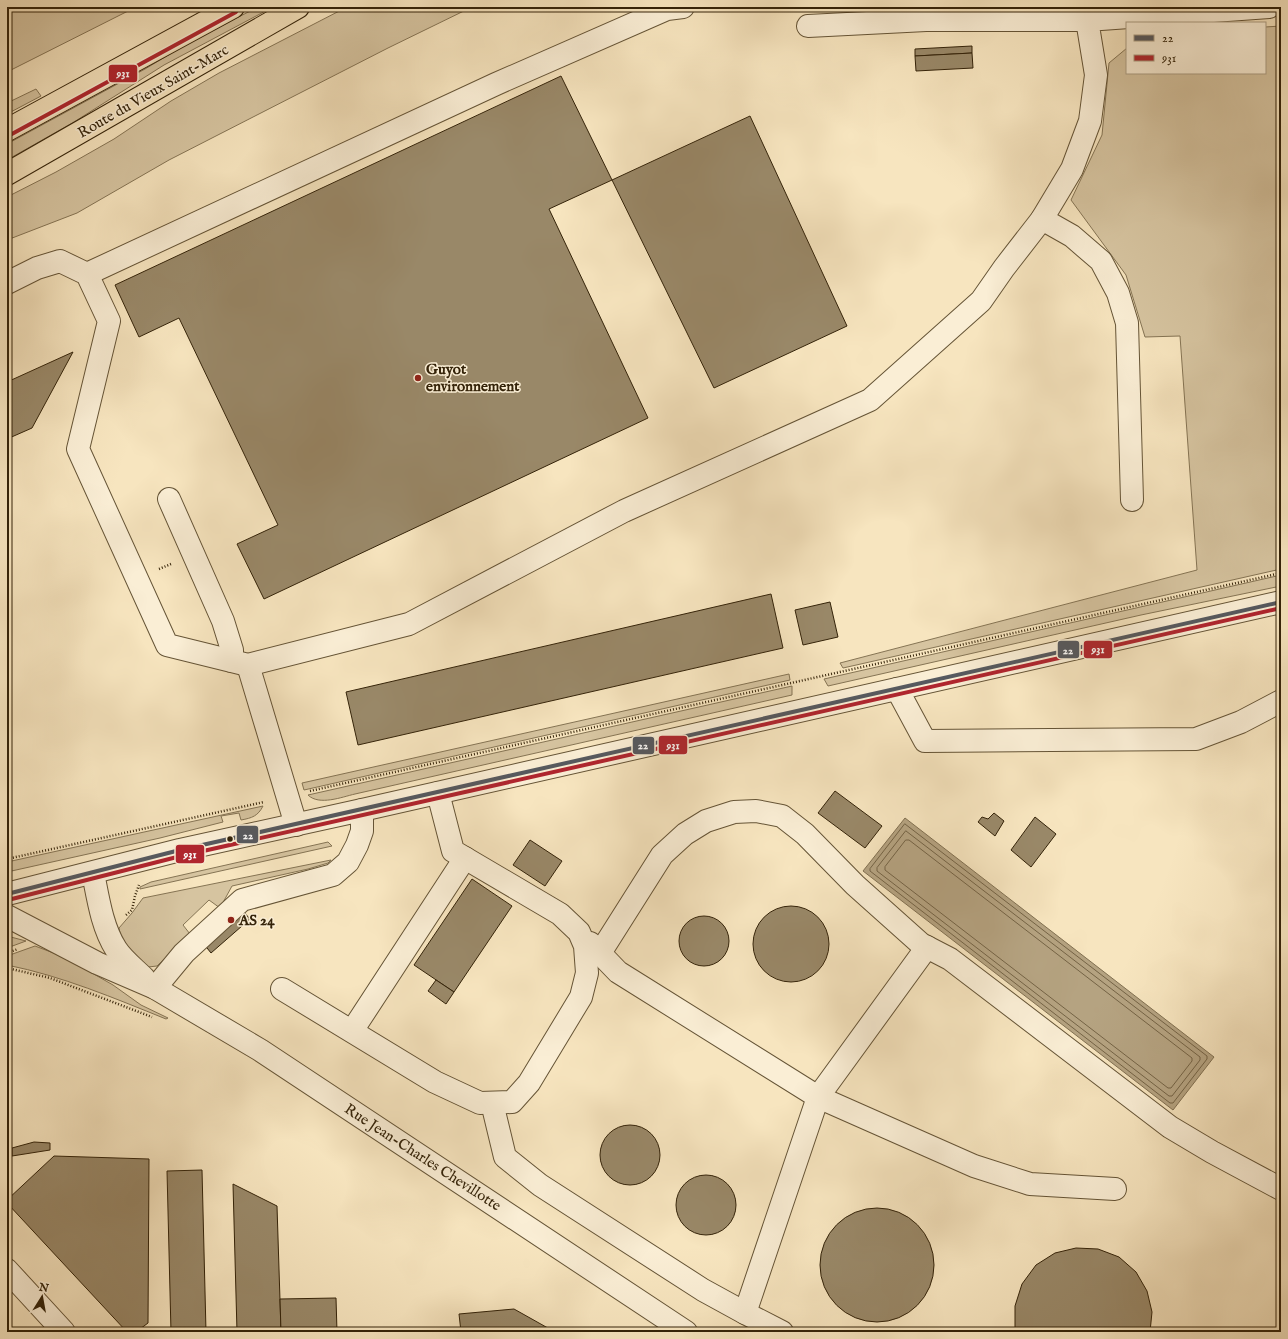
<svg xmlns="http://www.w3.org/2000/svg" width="1288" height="1339" font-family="'IM FELL English',serif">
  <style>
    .green { fill: #d6c4a0; stroke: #857454 }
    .water { fill: #b5a381; stroke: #817051 }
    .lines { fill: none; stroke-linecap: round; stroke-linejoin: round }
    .shore { stroke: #746345; stroke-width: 1 }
    .building { fill: #998868; stroke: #342309 }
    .minor-casing { stroke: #655436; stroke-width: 24 }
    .highway-casing { stroke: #342309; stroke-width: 24 }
    .path { stroke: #342309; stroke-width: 2.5; stroke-dasharray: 1 2; stroke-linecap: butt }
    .minor { stroke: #faeed5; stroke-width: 22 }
    .highway { stroke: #f7e5bf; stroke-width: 22 }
    .bus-1-casing { stroke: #faeed5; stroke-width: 7 }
    .bus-2-casing { stroke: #faeed5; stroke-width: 7 }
    .bus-1 { stroke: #56595f; stroke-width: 4 }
    .bus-2 { stroke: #b0252e; stroke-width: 4 }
    .poi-dot { fill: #8f2418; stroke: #faeed5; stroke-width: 1.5 }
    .bus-dot { fill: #342309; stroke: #faeed5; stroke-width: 1.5 }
    .labels { text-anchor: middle; stroke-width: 3; stroke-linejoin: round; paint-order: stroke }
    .street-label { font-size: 15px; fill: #342309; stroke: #faeed5 }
    .poi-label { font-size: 15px; font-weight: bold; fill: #342309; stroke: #faeed5; text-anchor: start }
    .line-badge { stroke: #faeed5; stroke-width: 1.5 }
    .badge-label { font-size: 11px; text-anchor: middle; font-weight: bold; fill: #fff }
  </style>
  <rect width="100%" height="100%" fill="#f7e5bf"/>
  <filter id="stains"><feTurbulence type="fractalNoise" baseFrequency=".005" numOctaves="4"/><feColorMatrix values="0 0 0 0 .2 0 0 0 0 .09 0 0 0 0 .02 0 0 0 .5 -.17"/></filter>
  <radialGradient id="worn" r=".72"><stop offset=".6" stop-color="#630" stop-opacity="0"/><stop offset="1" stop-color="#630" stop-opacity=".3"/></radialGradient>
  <g class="green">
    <path d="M7,7H136L7,72Z"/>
    <path d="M258,7H273L164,65L74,122L7,160V144L145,69L190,42Z"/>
    <path d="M347,7H472L388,48L169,160L77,213L7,240V197L56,172L114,139L171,101L219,73Z"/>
    <path d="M1281,26V569L843,668L840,663L1197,570L1180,336L1145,337L1126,275L1071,200L1102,135L1109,63L1127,48V73H1265V27Z"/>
    <path d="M36,89L41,96L7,114V103Z"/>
    <path d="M1281,575V586L1141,615L828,686L824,679Z"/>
    <path d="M789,674L790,680L304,790L302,783Z"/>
    <path d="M792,686V695L355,794C342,797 319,806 308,795Z"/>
    <path d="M263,806C258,816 252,818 241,820L239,813L221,816L223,822L160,838L7,872V862Z"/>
    <path d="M328,842L332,846L140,889V887L151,882Z"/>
    <path d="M331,860L328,863L308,869L232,886L220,908L209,900L183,925L190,934L157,966L148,967L135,959L121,938L119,928L132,913L143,898Z"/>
    <path d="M7,936L26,941L7,948Z"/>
    <path d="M35,946L59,955L85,969L113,985L141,1005L168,1018L166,1019C114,998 62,976 7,965V956Z"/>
  </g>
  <path class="water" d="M905,818L1214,1057L1173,1110L863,871Z"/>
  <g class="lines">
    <g class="shore">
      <path d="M905,824L1207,1056V1059L1173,1103H1170L870,871V869Z"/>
      <path d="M906,831L1200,1057V1060L1172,1096H1169L877,871V868Z"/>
      <path d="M906,840H909L1192,1058V1061L1171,1088H1168L885,870V867Z"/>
    </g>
  </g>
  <g class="building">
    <path d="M972,46V53L915,56V49Z"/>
    <path d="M972,53L973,68L916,71L915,56Z"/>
    <path d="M561,76L612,180L549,209L648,418L264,599L237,544L278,525L179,318L139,337L115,285Z"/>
    <path d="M750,116L847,326L714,388L612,180Z"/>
    <path d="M73,352L32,428L7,439V382Z"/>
    <path d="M771,594L783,648L358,745L346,692Z"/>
    <path d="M830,602L838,637L803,645L795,610Z"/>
    <path d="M1280,752H1281V801H1279Z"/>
    <path d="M835,791L882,826L865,848L818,813Z"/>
    <path d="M994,813L1004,821L995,836L978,822L982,817L988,819Z"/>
    <path d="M1035,817L1056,834L1031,867L1011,850Z"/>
    <path d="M530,840L562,861L545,886L513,865Z"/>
    <path d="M472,879L512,906L454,992L414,965Z"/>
    <circle cx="791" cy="944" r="38"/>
    <path d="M242,910L250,919L211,953L203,943Z"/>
    <circle cx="704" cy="941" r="25"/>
    <path d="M436,980L454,992L446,1004L428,991Z"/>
    <circle cx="630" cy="1155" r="30"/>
    <path d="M34,1142L50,1143V1150L12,1156V1148Z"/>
    <path d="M54,1156L149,1159L148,1323L136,1332H127L7,1203V1200Z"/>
    <path d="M202,1170L206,1332H171L167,1171Z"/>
    <circle cx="706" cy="1205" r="30"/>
    <path d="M233,1184L277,1206L281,1332H237Z"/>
    <circle cx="877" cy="1265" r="57"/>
    <path d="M1076,1248L1098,1249L1119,1257L1136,1272L1147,1291L1152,1312L1150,1332H1017L1015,1329V1306L1022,1284L1036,1265L1055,1253Z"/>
    <path d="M336,1298L337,1332H281L280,1299Z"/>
    <path d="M514,1309L555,1332H461L459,1314Z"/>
  </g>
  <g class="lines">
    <g class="minor-casing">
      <g id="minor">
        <path d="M808,26L926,20H1087"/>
        <path d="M87,274L496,84L667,9L683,7"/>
        <path d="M7,283L37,268L60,261L87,274L109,321L78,449L167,645L248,665L409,624L624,511L870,400L981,301L1004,268L1042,219"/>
        <path d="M169,499L223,621L232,650V661"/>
        <path d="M1132,500L1127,323L1118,293L1101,261L1072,236L1042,219L1072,169L1090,121L1096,75L1087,20L1269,7"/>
        <path d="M248,665L296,825"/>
        <path d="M897,689L925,741L1196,739L1241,722L1281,701"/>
        <path d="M93,873C98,898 102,927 116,949C123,960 135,969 144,978"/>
        <path d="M7,894L180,850L362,810L1281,602"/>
        <path d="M7,916L97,963L155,988L260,1050L686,1332"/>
        <path d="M590,943L618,972L818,1097L974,1166L1030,1184L1115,1189"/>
        <path d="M600,953L662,855L685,834L706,821L734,812L756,811L782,816L805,834L855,885L921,944L950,959L1170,1127L1212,1152L1281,1189"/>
        <path d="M155,988L184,953L242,900L333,875L348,862L357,845L362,831V810"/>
        <path d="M282,989L435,1082L480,1103L512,1102L529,1083L581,997L587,973L585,946L579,932L560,914L453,851L438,793"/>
        <path d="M352,1031L465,858"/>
        <path d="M492,1103L505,1157L540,1185L703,1290L745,1313"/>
        <path d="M7,1270L64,1332"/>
        <path d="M782,1332L745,1313L818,1097L927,947"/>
      </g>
    </g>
    <g class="highway-casing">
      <g id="highway">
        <path d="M7,130L233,7"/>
        <path d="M7,174L298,7"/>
      </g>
    </g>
    <g class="path">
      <path d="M159,569L171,564"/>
      <path d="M310,791L1281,573"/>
      <path d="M7,859L264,802"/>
      <path d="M126,915L132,910L135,896L139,885"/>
      <path d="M7,953L18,949"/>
      <path d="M7,968L50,978L152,1017"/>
    </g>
    <use href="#minor" class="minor"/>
    <use href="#highway" class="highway"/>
    <g class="bus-1-casing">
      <path id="bus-1" d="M7,894L180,850L1281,602"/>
    </g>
    <g class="bus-2-casing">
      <g id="bus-2">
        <path d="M10,135L236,12"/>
        <path d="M8,900L181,856L1281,608"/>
      </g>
    </g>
    <use href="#bus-1" class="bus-1"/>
    <use href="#bus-2" class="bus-2"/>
  </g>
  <g class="poi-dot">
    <circle cx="418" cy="378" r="4"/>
    <circle cx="231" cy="920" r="4"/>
  </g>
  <circle class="bus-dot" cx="230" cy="839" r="3.5"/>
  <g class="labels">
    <g class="street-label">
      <text transform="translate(153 91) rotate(-30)" y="5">Route du Vieux Saint-Marc</text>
      <text transform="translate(423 1157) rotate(33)" y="5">Rue Jean-Charles Chevillotte</text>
    </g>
    <g class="poi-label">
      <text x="426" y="374">Guyot<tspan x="426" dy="17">environnement</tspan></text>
      <text x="239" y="925">AS 24</text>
    </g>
  </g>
  <g class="line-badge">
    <rect x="108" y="64" width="30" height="19" rx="4" fill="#b0252e"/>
    <rect x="1083" y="640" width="30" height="19" rx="4" fill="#b0252e"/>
    <rect x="1057" y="640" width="23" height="19" rx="4" fill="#56595f"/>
    <rect x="658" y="735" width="30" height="20" rx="4" fill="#b0252e"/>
    <rect x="632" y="736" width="23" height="19" rx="4" fill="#56595f"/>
    <rect x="236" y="825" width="23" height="19" rx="4" fill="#56595f"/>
    <rect x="175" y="844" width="30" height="20" rx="4" fill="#b0252e"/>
  </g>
  <g class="badge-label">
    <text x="123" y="77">931</text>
    <text x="1098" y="653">931</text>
    <text x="1068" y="654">22</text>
    <text x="673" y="749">931</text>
    <text x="643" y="749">22</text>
    <text x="248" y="839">22</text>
    <text x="190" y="858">931</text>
  </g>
  <rect width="1288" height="1339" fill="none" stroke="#f7e5bf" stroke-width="24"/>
  <rect x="8" y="8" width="1272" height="1323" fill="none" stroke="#342309" stroke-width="2"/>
  <rect x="12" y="12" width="1264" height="1315" fill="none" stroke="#342309"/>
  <rect x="1126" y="22" width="140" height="52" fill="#faeed5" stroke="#ab9d83"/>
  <rect x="1134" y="35" width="20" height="6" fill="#56595f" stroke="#ab9d83"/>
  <text x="1162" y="42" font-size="12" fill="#342309">22</text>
  <rect x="1134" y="55" width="20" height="6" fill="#b0252e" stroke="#ab9d83"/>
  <text x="1162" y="62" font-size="12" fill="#342309">931</text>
  <g transform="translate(42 1297) rotate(11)" stroke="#faeed5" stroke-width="3" paint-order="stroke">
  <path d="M0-3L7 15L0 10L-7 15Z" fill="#342309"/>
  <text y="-6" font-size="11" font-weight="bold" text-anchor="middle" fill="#342309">N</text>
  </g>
  <rect width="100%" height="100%" filter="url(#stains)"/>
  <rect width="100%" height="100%" fill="url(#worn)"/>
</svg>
